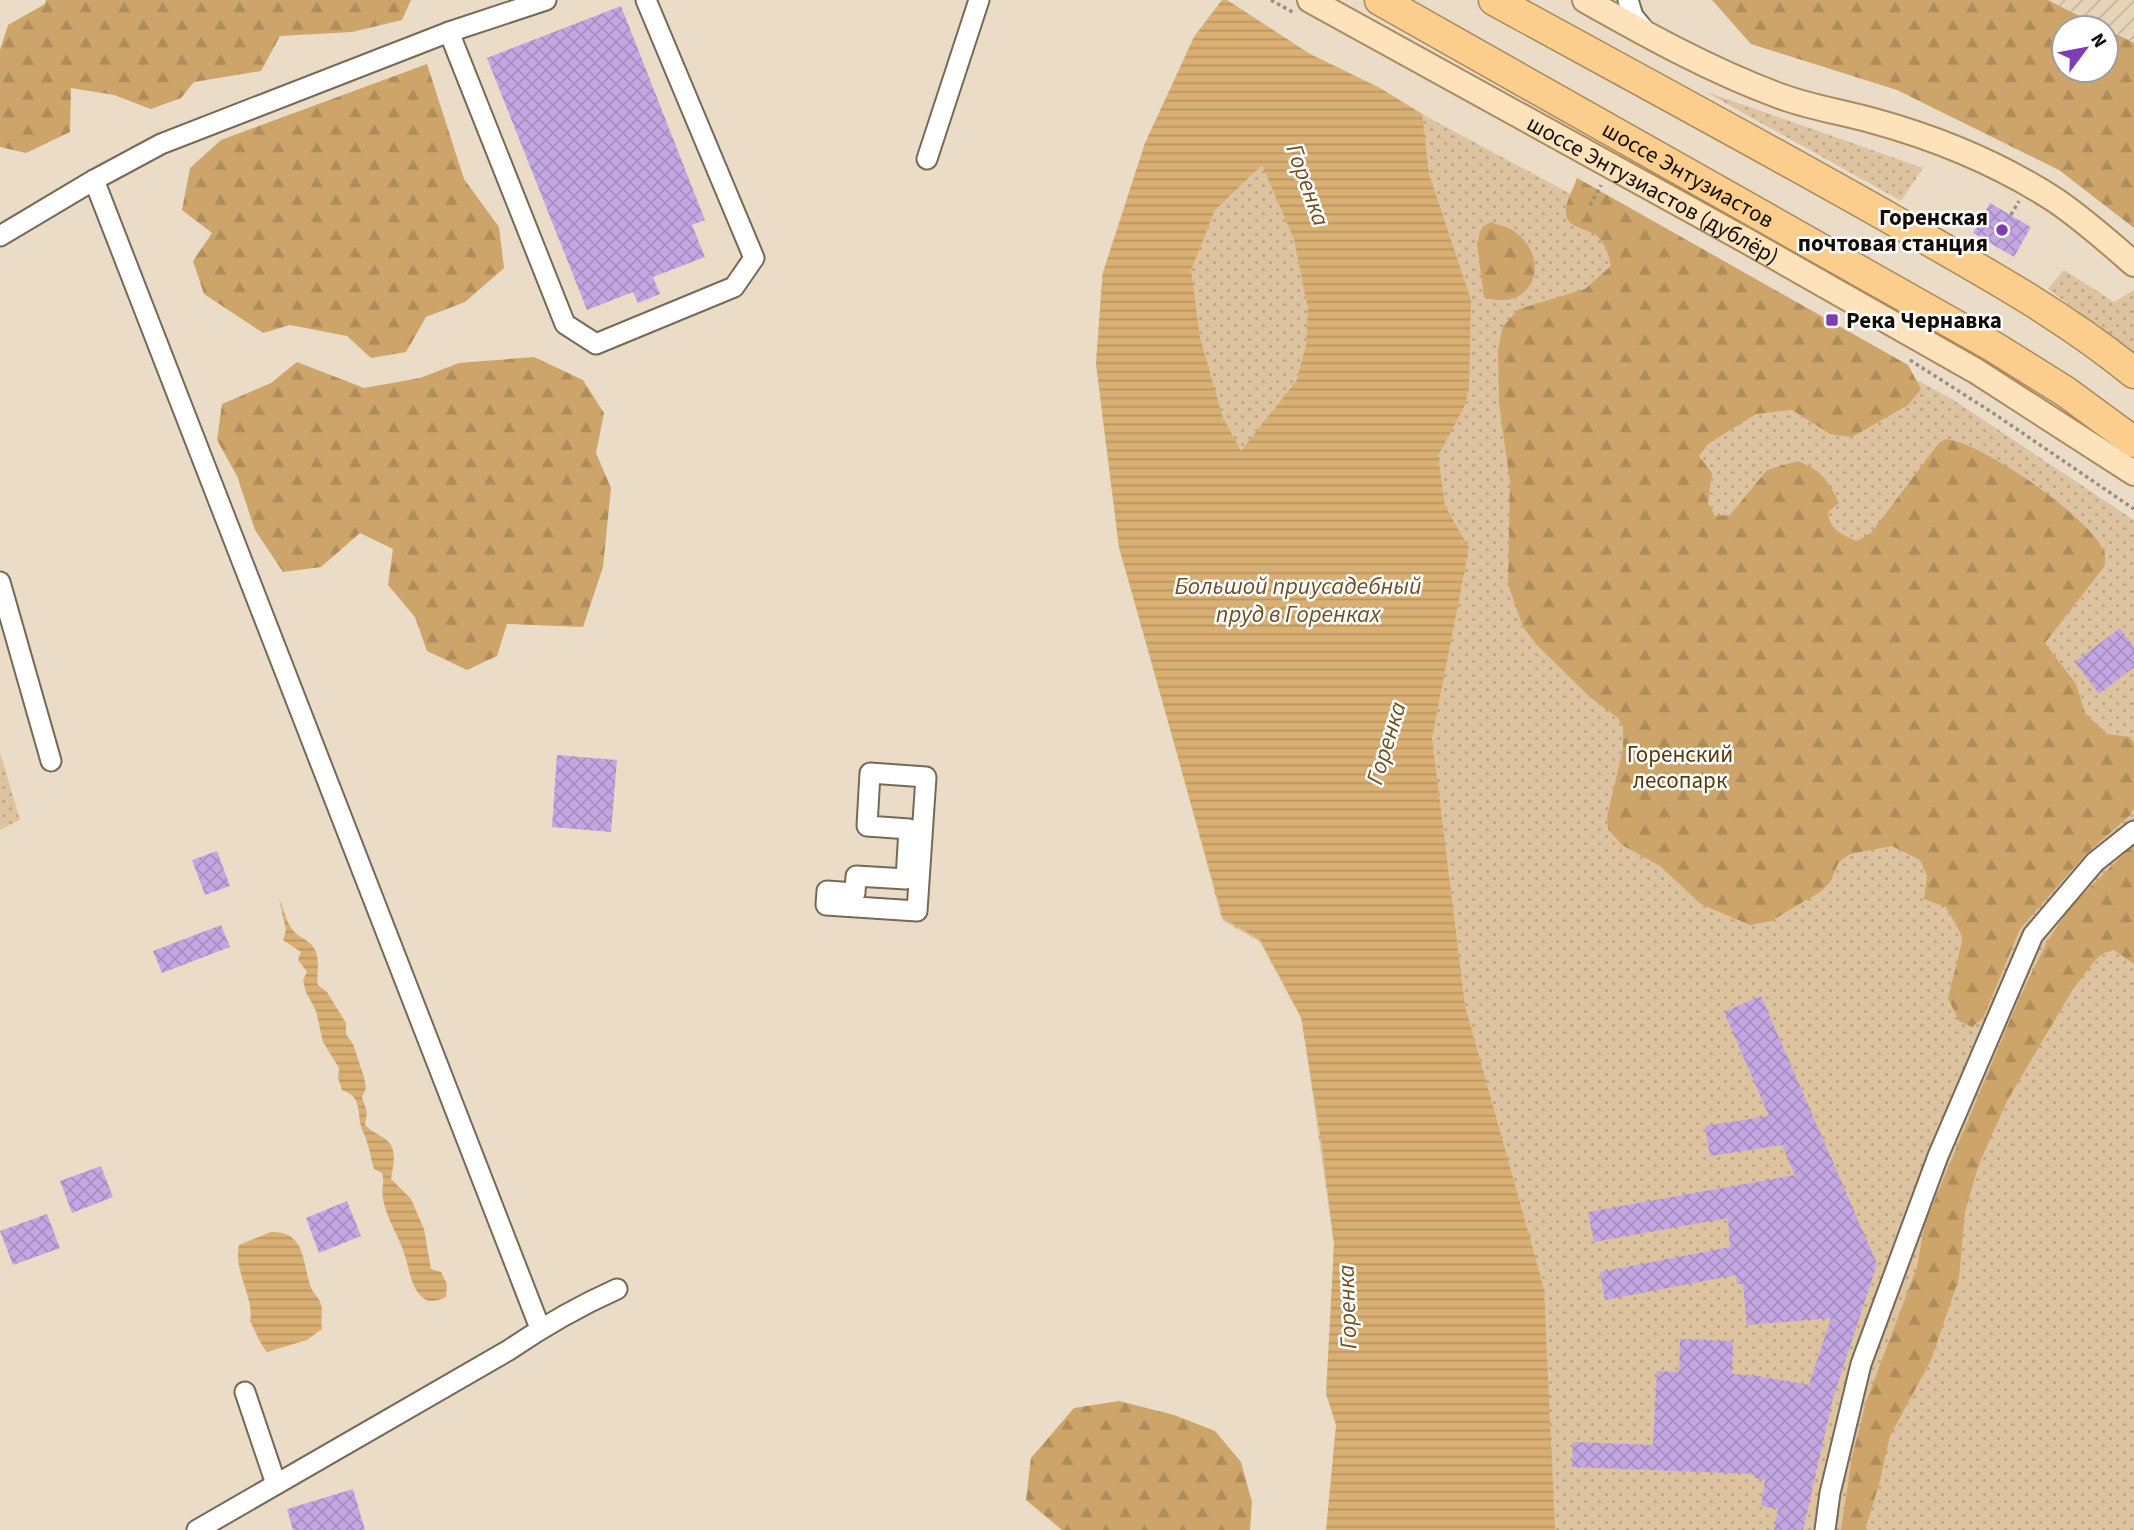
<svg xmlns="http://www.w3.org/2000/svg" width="2134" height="1530" font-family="'Source Sans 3',sans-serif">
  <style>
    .industrial { fill: url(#industrial-furrows) }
    .grass { fill: url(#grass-dots) }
    .forest { fill: url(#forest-firs) }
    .water { fill: url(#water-rules); fill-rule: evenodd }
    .building { fill: url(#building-cross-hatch) }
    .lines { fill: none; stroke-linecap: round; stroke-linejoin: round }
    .minor-casing { stroke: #766957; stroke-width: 23 }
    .major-casing { stroke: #a98a5e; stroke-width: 28 }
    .highway-casing { stroke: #a98a5e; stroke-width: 33 }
    .path { stroke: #998e7f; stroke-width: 3.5; stroke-dasharray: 3.5 3.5; stroke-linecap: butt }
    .minor { stroke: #fff; stroke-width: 19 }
    .major { stroke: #fde2bb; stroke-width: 24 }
    .highway { stroke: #fbce8d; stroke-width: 30 }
    .poi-dot { fill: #7e3db2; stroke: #fff; stroke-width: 2.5 }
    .labels { text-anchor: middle; stroke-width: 5; stroke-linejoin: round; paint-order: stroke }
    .street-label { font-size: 23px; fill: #120d07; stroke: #fff }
    .poi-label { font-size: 23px; font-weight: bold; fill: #120d07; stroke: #fff; text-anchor: end }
    .park-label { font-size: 23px; fill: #573a09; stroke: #fff }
    .water-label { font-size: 24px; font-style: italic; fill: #6d4f22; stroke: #fff }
  </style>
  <defs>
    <pattern id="industrial-furrows" width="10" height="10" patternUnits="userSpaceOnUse" patternTransform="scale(1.75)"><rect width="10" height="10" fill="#e7d3b8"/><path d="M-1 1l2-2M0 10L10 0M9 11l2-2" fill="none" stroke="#c5b49d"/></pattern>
    <pattern id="grass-dots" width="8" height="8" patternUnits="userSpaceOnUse" patternTransform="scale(1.75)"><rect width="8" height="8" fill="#ddc39f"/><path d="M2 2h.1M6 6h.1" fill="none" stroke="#bda687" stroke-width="1.8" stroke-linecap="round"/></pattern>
    <pattern id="forest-firs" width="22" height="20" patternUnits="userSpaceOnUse" patternTransform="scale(1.75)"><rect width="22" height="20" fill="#cda469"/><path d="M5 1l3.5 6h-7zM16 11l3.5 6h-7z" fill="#af8c5a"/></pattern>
    <pattern id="water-rules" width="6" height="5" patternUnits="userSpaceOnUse" patternTransform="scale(1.75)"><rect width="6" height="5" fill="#d9af73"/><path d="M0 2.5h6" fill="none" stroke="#b99562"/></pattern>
    <pattern id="building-cross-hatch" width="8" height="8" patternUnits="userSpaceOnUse" patternTransform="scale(1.75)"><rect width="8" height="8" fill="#c4a6e3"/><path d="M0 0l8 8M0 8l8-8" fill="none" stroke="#a78ec1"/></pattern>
  </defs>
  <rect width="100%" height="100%" fill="#ebdcc8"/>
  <path class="industrial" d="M2048,0H2134V43L2106,28Z"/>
  <g class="grass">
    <path d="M1222,0H1227L1310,54L1380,88L1422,114L1952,399L2134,520V1530H1327L1337,1424L1328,1396L1334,1245L1302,1020L1260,942L1222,920L1152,661L1119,548L1096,365L1102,276L1147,145L1194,37Z"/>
    <path d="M1704,91L1923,168L1901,201Z"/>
    <path d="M2064,270L2114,302L2134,290V353L2048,289Z"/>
    <path d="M0,752L20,820L0,830Z"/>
  </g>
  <g class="forest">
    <path d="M46,0H411L402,20L352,32L280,36L261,71L194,82L181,98L151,109L114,95L71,88L70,132L26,153L0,147V50L8,25L45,4Z"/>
    <path d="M1712,0H2048L2103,28H2064V70H2106V29L2134,43V228L2059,170L1897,90L1751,44Z"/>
    <path d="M427,64L464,179L499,227L504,268L465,302L426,317L406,352L371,358L347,336L290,325L263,333L204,294L193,261L212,233L182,210L190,168L221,140Z"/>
    <path d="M1577,178L1908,365L1921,389L1908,405L1852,437L1830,434L1792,410L1756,414L1708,444L1699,456L1712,473L1708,503L1715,516L1730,515L1767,470L1798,461C1822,472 1827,478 1839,503L1828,512C1829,530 1843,535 1857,541L1871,533L1939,443L1946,439C1984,444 2087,515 2104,551C2106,556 2105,562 2104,567L2045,643L2076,684L2085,713L2107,734L2130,737L2134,743V809L2129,816L2085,855L2020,929L1983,1018L1972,1027L1959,1021L1948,998L1962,942L1961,934L1946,907L1924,899L1927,876L1920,860L1892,846L1850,854L1839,862L1830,882L1820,892L1771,921L1750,925L1701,904L1660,866L1622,845L1608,829L1607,817L1623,749V726L1617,717L1591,698L1537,645L1523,627L1508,584L1510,483L1499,403L1498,349L1503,326L1519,309L1585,289L1611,266C1609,256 1605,243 1597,236C1587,227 1564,230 1566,209C1567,199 1574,187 1577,178Z"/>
    <path d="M1491,222C1497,225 1506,226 1512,230C1554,257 1534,314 1484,297L1477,244L1482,227Z"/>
    <path d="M534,357L583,380L604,413L596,453L611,488L603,567L583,627L507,624L497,656L467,670L427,651L415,617L388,585L393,549L360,533L321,567L283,572L255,530L237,476L217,440L222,404L271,383L297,362L364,388L420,378L459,363Z"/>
    <path d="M2134,844V964L2114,950L2104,953L2096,959L2073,989L2007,1101L1979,1164L1965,1211L1959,1278L1931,1360L1890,1436L1879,1484L1865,1530H1841L1852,1457L1866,1402L1917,1267L1925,1223L2018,1001L2047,942L2070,907Z"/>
    <path d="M1119,1401L1174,1415L1215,1431L1241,1462L1252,1502L1250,1530H1062L1026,1500L1031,1458L1074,1408Z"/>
  </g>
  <g class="water">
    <path d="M1222,0H1227L1310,54L1380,88L1422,114L1429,174L1471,300L1469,388L1465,405L1438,456L1445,506L1469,548L1432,738L1465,1006L1544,1289L1555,1530H1326L1336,1425L1326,1394L1334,1244L1322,1146L1301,1017L1260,940L1223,918L1119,547L1096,363L1103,272L1145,143L1194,37ZM1262,165L1294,239L1308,309L1306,345L1297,380L1241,451L1223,418L1200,338L1191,270L1215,210Z"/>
    <path d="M279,898C283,908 286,921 292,929C299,939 311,939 316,952C320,963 316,974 318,985L327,992L346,1023V1034L353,1044L364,1077L366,1088L362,1097L367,1112L365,1125C372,1132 376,1133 384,1138C399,1148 393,1165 391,1179L411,1199L424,1229L431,1269L441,1272L447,1284L446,1297C437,1301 428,1304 421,1296C411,1287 409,1268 405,1256C399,1236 387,1220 383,1199C381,1189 385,1182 382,1173L374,1169C371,1160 370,1151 367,1142C366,1136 362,1132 361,1126C357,1110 362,1097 342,1090L338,1078L339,1068L323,1042L316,1011L306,992L303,980L307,972L298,960L301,952L283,940L286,930Z"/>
    <path d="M271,1232C306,1231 302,1262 311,1288C313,1293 318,1296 320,1302C324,1310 320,1320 322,1329L307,1340L267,1352C261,1346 255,1330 250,1321C255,1298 233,1272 239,1245Z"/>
  </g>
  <g class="building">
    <path d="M621,6L705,220L692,225L705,257L653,277L660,294L638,303L633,292L587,310L487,58Z"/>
    <path d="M1990,203L2031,227L2014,257L1973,233Z"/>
    <path d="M2120,628L2134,647V667L2099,694L2075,662Z"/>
    <path d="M557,755L617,760L611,832L552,827Z"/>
    <path d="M217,851L230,886L205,895L192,860Z"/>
    <path d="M221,925L230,947L162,973L153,951Z"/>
    <path d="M1761,996L1877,1264L1833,1398L1803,1530H1774L1778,1509L1761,1506L1765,1480L1755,1478V1474L1572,1467L1573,1442L1653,1445L1657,1371L1679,1372L1680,1339L1733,1341L1732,1374L1752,1375L1809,1385L1831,1318L1747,1325L1743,1284H1737L1736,1275L1605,1300L1600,1272L1730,1247L1728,1218L1594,1242L1588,1212L1795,1175L1782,1145L1710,1156L1705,1126L1769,1116L1724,1012Z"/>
    <path d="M101,1166L113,1197L72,1213L60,1181Z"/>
    <path d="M347,1201L361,1236L319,1253L306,1218Z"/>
    <path d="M47,1214L60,1248L13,1265L0,1231Z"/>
    <path d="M353,1489L365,1530H293L287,1509Z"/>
  </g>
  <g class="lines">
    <g class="minor-casing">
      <g id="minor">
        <path d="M1628,0L1633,16L1646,32"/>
        <path d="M449,32L565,324L596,344L734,287L754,258L646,0"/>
        <path d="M927,159L979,0"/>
        <path d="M0,236L94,180"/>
        <path d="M0,582L51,761"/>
        <path d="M870,773L926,777L917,911L826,905L827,891L855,893L856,876L906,879L909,829L867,826Z"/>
        <path d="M540,1328L94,180L161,144L449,32L546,0"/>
        <path d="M245,1392L276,1484"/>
        <path d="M197,1530L509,1350C544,1326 579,1306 617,1289"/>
        <path d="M1825,1530L1830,1493L1861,1364L1938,1156L2033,935L2095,862L2134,831"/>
      </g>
    </g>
    <g class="major-casing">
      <g id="major">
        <path id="s1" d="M1310,0L1747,241L1976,371L2134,473"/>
        <path d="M1585,0C1647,35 1710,70 1777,95C1808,107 1842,112 1874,121C1936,138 2001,165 2055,200C2083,219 2109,242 2134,264"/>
      </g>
    </g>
    <g class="highway-casing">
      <g id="highway">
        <path id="s2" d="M1380,0L1994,347L2066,392L2134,442"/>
        <path d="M1494,0C1627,73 1761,145 1893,220C1975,267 2061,313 2134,373"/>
      </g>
    </g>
    <g class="path">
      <path d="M1271,0L1294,13"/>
      <path d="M1590,205L1601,185"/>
      <path d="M2011,215L2019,201"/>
      <path d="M1910,360L1993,413L2134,509"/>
    </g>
    <use href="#minor" class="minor"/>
    <use href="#major" class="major"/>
    <use href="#highway" class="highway"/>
  </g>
  <g class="poi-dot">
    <circle cx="2002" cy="230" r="7"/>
    <rect x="1825" y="313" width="14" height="14" rx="3.5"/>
  </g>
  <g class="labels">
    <g class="street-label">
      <text dy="8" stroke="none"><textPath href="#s2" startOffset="354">шоссе Энтузиастов</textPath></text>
      <text dy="8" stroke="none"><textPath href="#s1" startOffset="392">шоссе Энтузиастов (дублёр)</textPath></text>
    </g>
    <g class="poi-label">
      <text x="1988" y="225">Горенская<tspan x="1988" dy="26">почтовая станция</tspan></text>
      <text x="1846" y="328" text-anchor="start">Река Чернавка</text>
    </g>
    <g class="park-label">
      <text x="1680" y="762">Горенский<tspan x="1680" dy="26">лесопарк</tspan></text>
    </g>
    <g class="water-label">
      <text transform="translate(1308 185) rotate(70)" y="8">Горенка</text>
      <text x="1298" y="594">Большой приусадебный<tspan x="1298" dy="28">пруд в Горенках</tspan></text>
      <text transform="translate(1386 743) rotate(-73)" y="8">Горенка</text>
      <text transform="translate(1347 1307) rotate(-92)" y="8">Горенка</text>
    </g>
  </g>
  <g transform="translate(2085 49) rotate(58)"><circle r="33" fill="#ffffff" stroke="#a09e9c" stroke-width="2"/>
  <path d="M0-5L12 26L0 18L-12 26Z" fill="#7e3db2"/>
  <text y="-10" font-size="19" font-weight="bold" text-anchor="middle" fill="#120d07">N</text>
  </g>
</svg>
